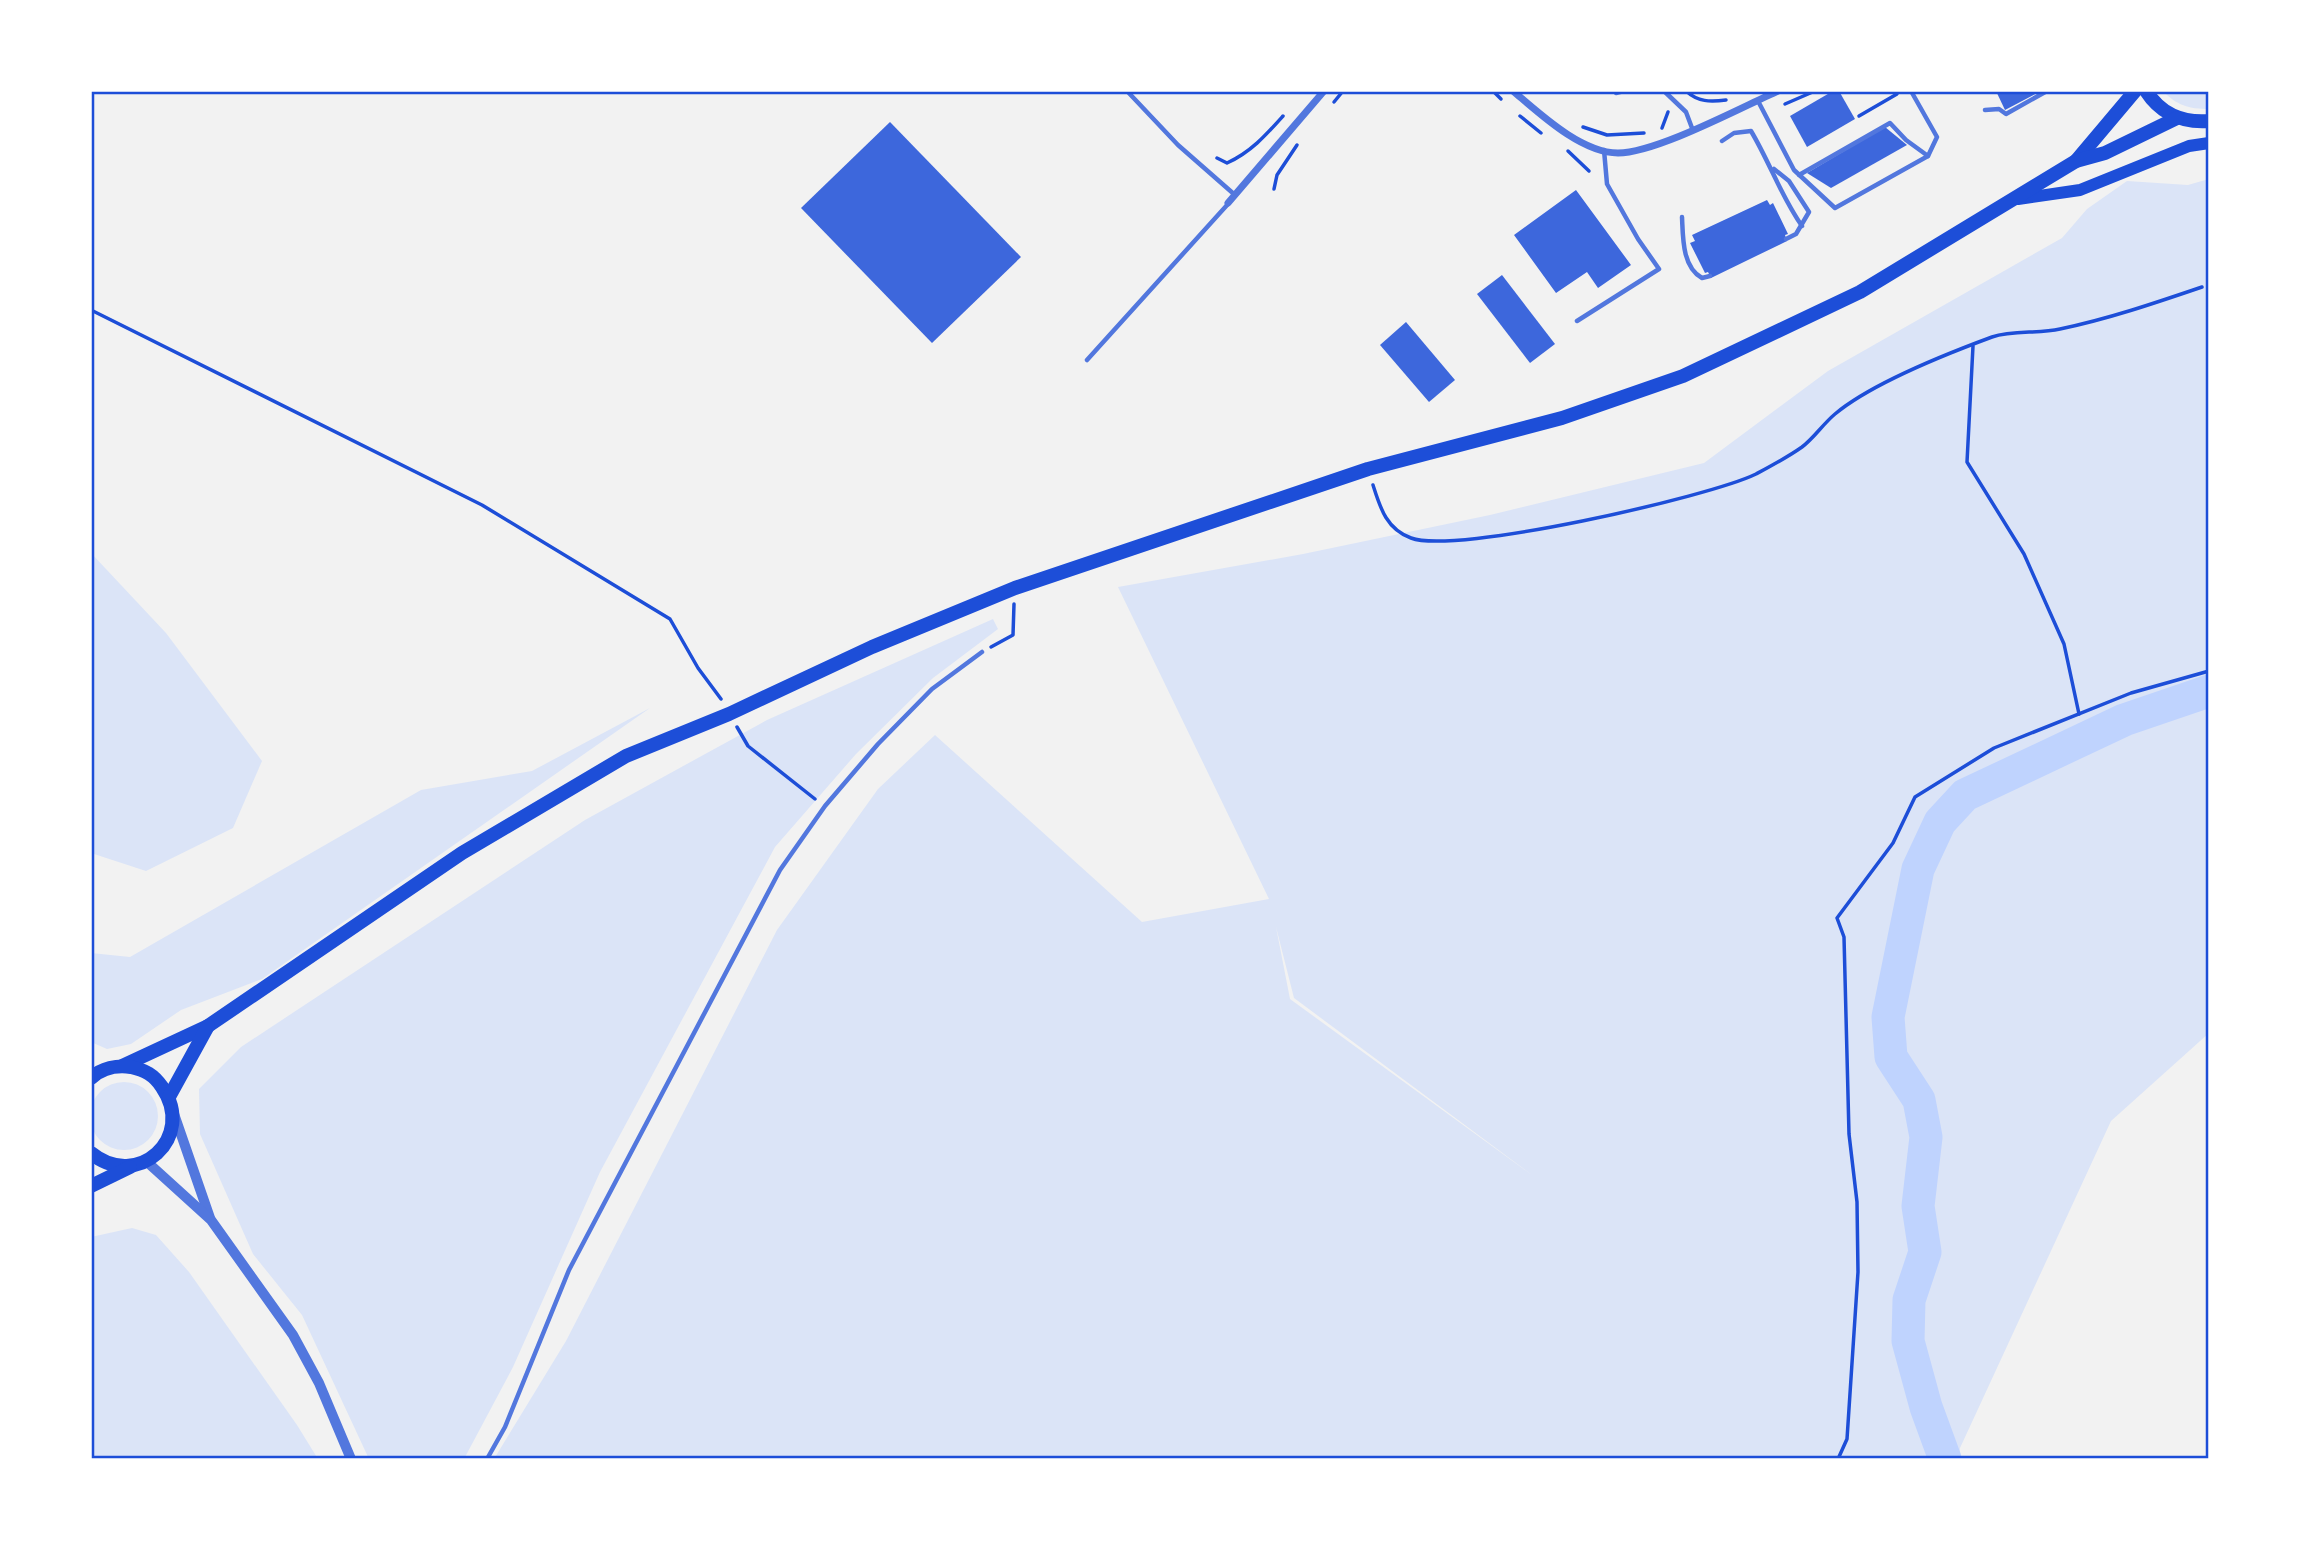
<svg xmlns="http://www.w3.org/2000/svg" width="2300" height="1550" font-family="'PT Sans Narrow',sans-serif">
  <style>
    .green { fill: #dbe4f7; fill-rule: evenodd }
    .lines { fill: none; stroke-linecap: round; stroke-linejoin: round }
    .river { stroke: #bfd3fe; stroke-width: 33 }
    .building { fill: #3d67dc }
    .path { stroke: #1d4ed8; stroke-width: 3.5 }
    .service { stroke: #5277de; stroke-width: 4.5 }
    .minor { stroke: #5277de; stroke-width: 7 }
    .tertiary { stroke: #5277de; stroke-width: 10 }
    .primary { stroke: #1d4ed8; stroke-width: 12 }
    .trunk { stroke: #1d4ed8; stroke-width: 14 }
    .neatline { fill: none; stroke: #1d4ed8; stroke-width: 2.5 }
  </style>
  <rect width="100%" height="100%" fill="#f2f2f2"/>
  <g class="green">
    <path d="M2163,91H2209V109C2189,109 2176,105 2163,91Z"/>
    <path d="M2209,179V1033L2111,1121L1960,1448L1959,1459H494L566,1341L777,930L878,789L935,735L1142,922L1269,899L1118,587L1303,554L1490,515L1704,463L1828,371L2062,238L2087,209L2127,181L2188,185ZM1276,927L1294,998L1532,1175L1290,999Z"/>
    <path d="M91,553L166,633L262,761L233,828L146,871L91,853Z"/>
    <path d="M993,619L998,629L933,678L856,754L775,847L600,1172L513,1367L464,1459H369L302,1315L253,1254L200,1134L199,1089L241,1047L585,820L767,720Z"/>
    <path d="M650,708L262,979L181,1010L131,1044L107,1049L91,1042V953L130,957L421,790L532,771Z"/>
    <circle cx="124" cy="1116" r="34"/>
    <path d="M132,1228L156,1235L189,1272L297,1425L318,1459H91V1237Z"/>
  </g>
  <g class="lines">
    <path class="river" d="M1945,1459L1926,1407L1908,1341L1909,1300L1925,1252L1918,1206L1926,1137L1919,1100L1891,1057L1888,1017L1918,869L1940,822L1965,795L2124,720L2209,691"/>
  </g>
  <g class="building">
    <path d="M1833,91H1839L1855,119L1807,147L1790,116Z"/>
    <path d="M1996,91H2041L2005,110Z"/>
    <path d="M890,122L1021,257L932,343L801,208Z"/>
    <path d="M1885,127L1907,145L1831,188L1807,173Z"/>
    <path d="M1576,190L1631,265L1598,288L1587,272L1556,293L1514,235Z"/>
    <path d="M1767,200L1770,205L1773,203L1788,234L1785,235L1787,241L1711,278L1708,272L1705,273L1690,243L1695,241L1692,235Z"/>
    <path d="M1502,275L1555,344L1530,363L1477,294Z"/>
    <path d="M1406,322L1455,380L1429,402L1380,345Z"/>
  </g>
  <g class="lines">
    <g class="path">
      <path d="M1493,91L1501,99"/>
      <path d="M1686,91C1698,102 1710,102 1726,100"/>
      <path d="M1334,102L1343,91"/>
      <path d="M1785,104L1815,91"/>
      <path d="M1520,116L1541,133"/>
      <path d="M1859,116L1897,94L1895,91"/>
      <path d="M1583,127L1607,135L1644,133"/>
      <path d="M1662,128L1668,112"/>
      <path d="M1568,151L1589,171"/>
      <path d="M1217,158L1227,163C1251,152 1266,135 1283,116"/>
      <path d="M1274,189L1277,175L1297,145"/>
      <path d="M91,310L482,505L670,619L698,668L721,699"/>
      <path d="M1973,346L1967,462L2024,554L2064,644L2079,714"/>
      <path d="M1373,485C1380,507 1386,529 1411,538C1455,555 1709,497 1756,474C1771,466 1788,457 1802,447C1814,438 1823,424 1835,414C1872,383 1946,354 1992,337C2013,330 2038,334 2060,329C2108,319 2155,303 2202,287"/>
      <path d="M991,647L1013,635L1014,604"/>
      <path d="M737,727L748,746L815,799"/>
      <path d="M1838,1459L1847,1439L1858,1272L1857,1202L1849,1134L1844,937L1837,918L1893,843L1915,797L1994,748L2131,693L2209,671"/>
    </g>
    <g class="service">
      <path d="M1127,91L1178,145L1235,195"/>
      <path d="M1664,91L1686,112L1692,128"/>
      <path d="M1616,93L1624,91"/>
      <path d="M1758,101L1794,170L1835,208L1928,156L1937,137L1911,91"/>
      <path d="M1985,110L1999,109L2006,114L2047,91"/>
      <path d="M1722,141L1734,133L1751,131C1770,163 1781,196 1802,226"/>
      <path d="M1774,169L1789,181L1809,212L1796,234L1786,239"/>
      <path d="M1799,175L1890,123L1906,140L1928,156"/>
      <path d="M1682,217C1683,237 1682,267 1702,278L1710,276"/>
      <path d="M1577,321L1659,269L1638,239L1607,184L1604,150"/>
      <path d="M1087,360L1228,204"/>
      <path d="M487,1459L505,1427L569,1270L780,870L825,806L878,744L932,689L982,652"/>
    </g>
    <g class="minor">
      <path d="M1513,91C1539,113 1581,153 1618,153C1656,153 1740,108 1778,91"/>
      <path d="M1228,203L1324,91"/>
    </g>
    <g class="tertiary">
      <path d="M174,1114L210,1218"/>
      <path d="M146,1161L211,1220L293,1335L319,1383L351,1459"/>
    </g>
    <path class="primary" d="M2018,199L2080,190L2189,146L2209,143"/>
    <g class="trunk">
      <path d="M2146,91C2161,114 2181,123 2209,121"/>
      <path d="M2076,161L2135,91"/>
      <path d="M122,1066L208,1026L462,853L626,756L729,714L872,647L1015,588L1368,469L1562,418L1683,376L1860,292L2076,161L2105,153L2177,118"/>
      <path d="M91,1078C102,1068 117,1065 131,1067C145,1070 154,1075 162,1087C197,1138 137,1191 91,1153"/>
      <path d="M169,1097L208,1026"/>
      <path d="M91,1186L130,1167"/>
    </g>
  </g>
  <rect width="2300" height="1550" fill="none" stroke="#ffffff" stroke-width="186"/>
  <rect x="93" y="93" width="2114" height="1364" class="neatline"/>
</svg>
